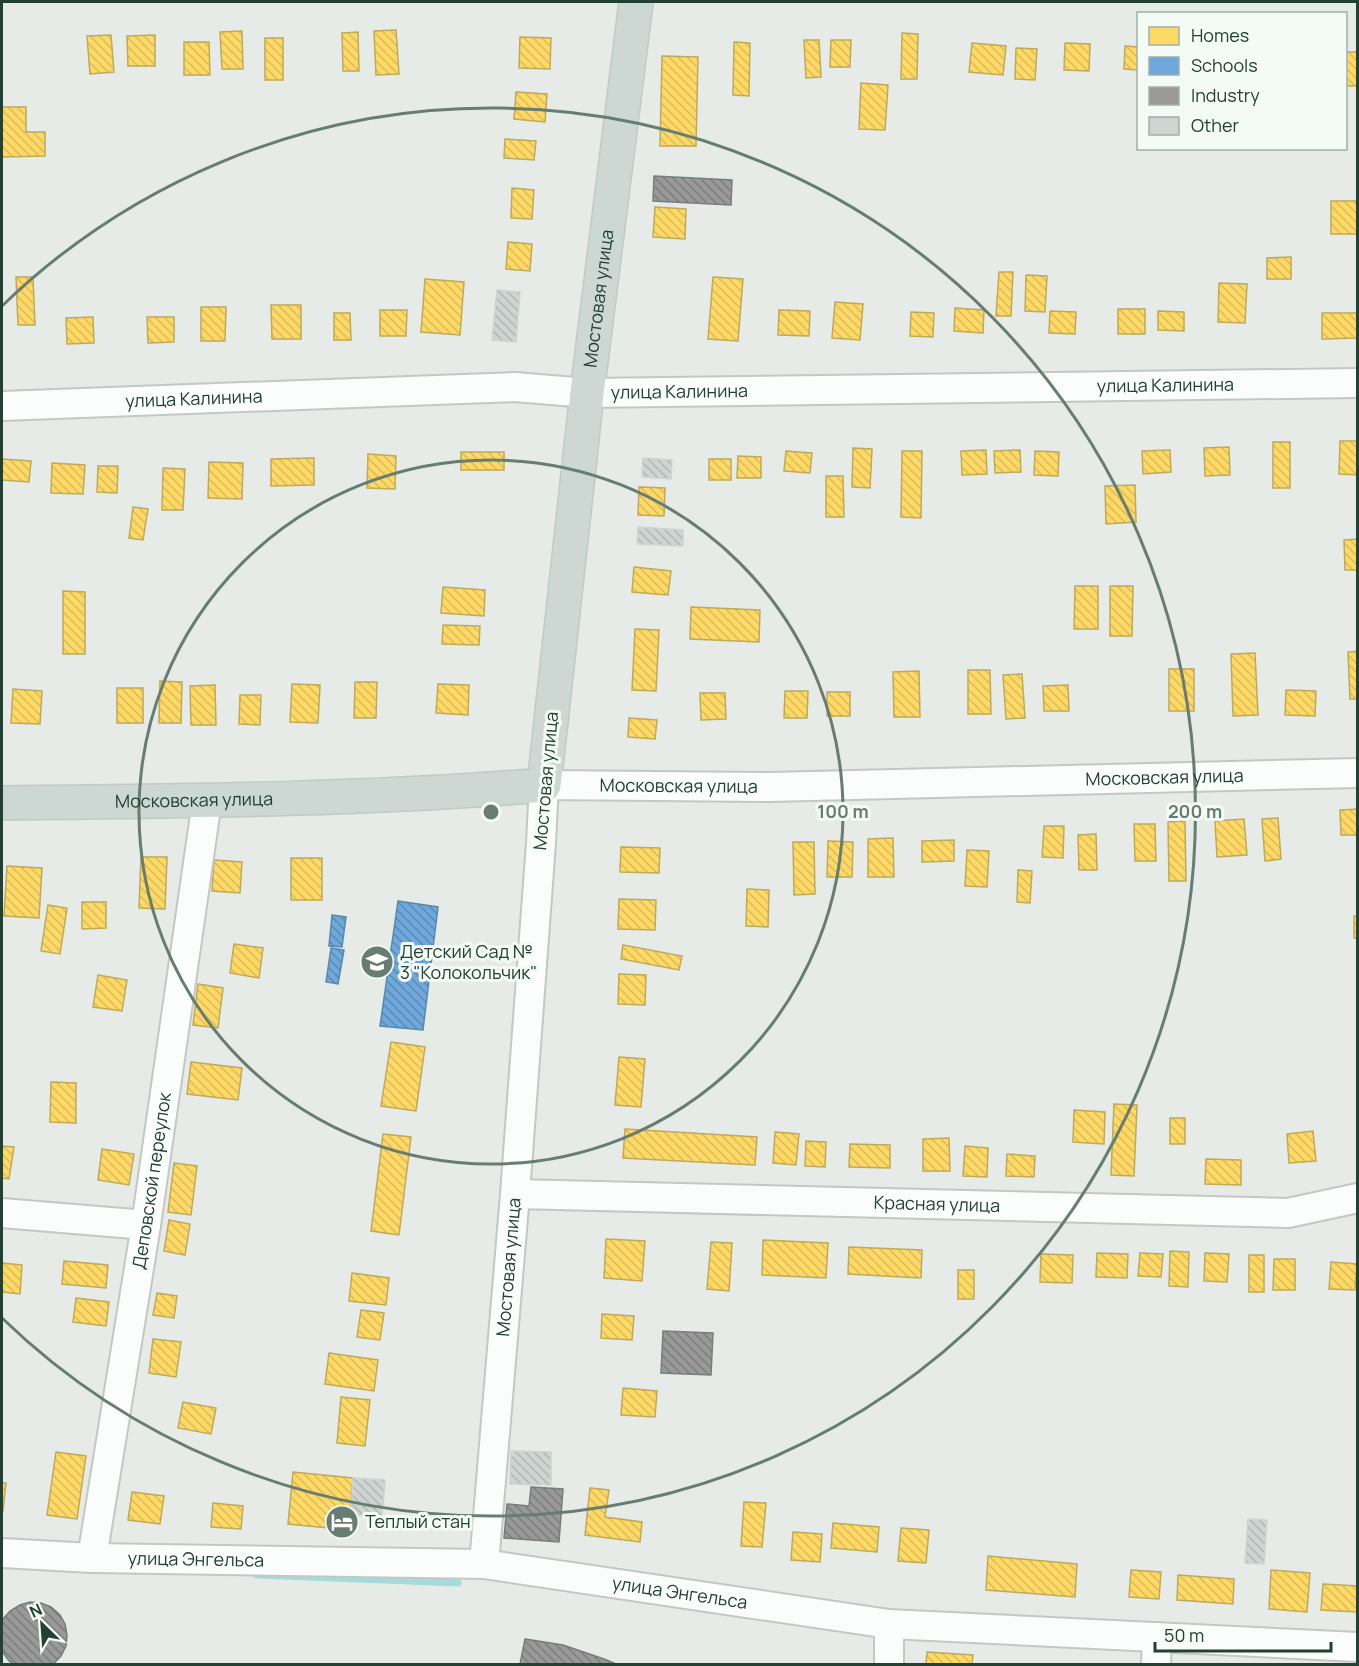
<svg xmlns="http://www.w3.org/2000/svg" width="1359" height="1666" font-family="Manrope,sans-serif">
  <style>
    .homes { fill: url(#homes-back-hatch); stroke: #bdab57; stroke-width: 1.5 }
    .schools { fill: url(#schools-back-hatch); stroke: #5889a9; stroke-width: 1.5 }
    .industry { fill: url(#industry-back-hatch); stroke: #757e7a; stroke-width: 1.5 }
    .lines { fill: none; stroke-linecap: round; stroke-linejoin: round }
    .stream { stroke: #a4dcda; stroke-width: 7 }
    .building { fill: url(#building-back-hatch); stroke: #ced4d1; stroke-width: 1.5 }
    .minor-casing { stroke: #c3c8c5; stroke-width: 32 }
    .major-casing { stroke: #c2cac6; stroke-width: 36 }
    .minor { stroke: #fbfcfc; stroke-width: 28 }
    .major { stroke: #cdd7d3; stroke-width: 33 }
    .ring { fill: none; stroke: #677c72; stroke-width: 3 }
    .labels { text-anchor: middle; stroke-width: 6; stroke-linejoin: round; paint-order: stroke }
    .street-label { font-size: 18px; fill: #224033; stroke: #f4faf6 }
    .poi-label { font-size: 18px; fill: #224033; stroke: #f4faf6; text-anchor: start }
    .centre { fill: #677c72; stroke: #f4faf6; stroke-width: 3 }
    .ring-label { font-size: 18px; text-anchor: middle; font-weight: bold; fill: #677c72; stroke: #f4faf6; stroke-width: 6; stroke-linejoin: round; paint-order: stroke }
  </style>
  <defs>
    <pattern id="homes-back-hatch" width="6" height="6" patternUnits="userSpaceOnUse" patternTransform="scale(1.5)"><rect width="6" height="6" fill="#ffd966"/><path d="M-1 5l2 2M0 0l6 6M5-1l2 2" fill="none" stroke="#dabb59"/></pattern>
    <pattern id="schools-back-hatch" width="6" height="6" patternUnits="userSpaceOnUse" patternTransform="scale(1.5)"><rect width="6" height="6" fill="#6fa8dc"/><path d="M-1 5l2 2M0 0l6 6M5-1l2 2" fill="none" stroke="#5b8ab3"/></pattern>
    <pattern id="industry-back-hatch" width="6" height="6" patternUnits="userSpaceOnUse" patternTransform="scale(1.5)"><rect width="6" height="6" fill="#999"/><path d="M-1 5l2 2M0 0l6 6M5-1l2 2" fill="none" stroke="#7c7e7d"/></pattern>
    <pattern id="building-back-hatch" width="6" height="6" patternUnits="userSpaceOnUse" patternTransform="scale(1.5)"><rect width="6" height="6" fill="#ced4d1"/><path d="M-1 5l2 2M0 0l6 6M5-1l2 2" fill="none" stroke="#b1b7b4"/></pattern>
  </defs>
  <rect width="100%" height="100%" fill="#e6ebe8"/>
  <g class="homes">
    <path d="M396,30L399,74L376,75L374,31Z"/>
    <path d="M242,31L243,69H222L220,32Z"/>
    <path d="M358,32L359,71H343L342,33Z"/>
    <path d="M902,33L918,34L917,79H901Z"/>
    <path d="M111,35L114,72L90,74L87,36Z"/>
    <path d="M155,35V66H128L127,36Z"/>
    <path d="M520,37L551,38L550,69L519,68Z"/>
    <rect x="265" y="38" width="18" height="42"/>
    <path d="M804,40H819L821,77L806,78Z"/>
    <path d="M831,40H851L850,67H830Z"/>
    <path d="M184,42H209L210,75H184Z"/>
    <path d="M734,42L750,43L749,96L733,95Z"/>
    <path d="M972,43L1006,46L1003,75L969,72Z"/>
    <path d="M1065,43L1090,44L1089,71L1064,70Z"/>
    <path d="M1125,46L1138,47V70L1124,69Z"/>
    <path d="M1016,48L1037,49L1035,80L1015,79Z"/>
    <rect x="1346" y="52" width="12" height="34"/>
    <path d="M662,56L698,57L696,146H660Z"/>
    <path d="M861,83L888,85L885,130L859,129Z"/>
    <path d="M516,92L547,94L545,122L514,119Z"/>
    <path d="M2,107H26V132H45V156L2,157Z"/>
    <path d="M505,139L536,141L534,160L504,158Z"/>
    <path d="M512,188L534,190L532,219L511,218Z"/>
    <rect x="1331" y="201" width="27" height="33"/>
    <path d="M655,207L686,209L685,239L653,237Z"/>
    <path d="M508,242L532,244L530,271L506,269Z"/>
    <path d="M1291,257V279H1267V258Z"/>
    <path d="M999,272H1013L1011,316H996Z"/>
    <path d="M1026,275L1047,276L1045,312L1025,311Z"/>
    <path d="M16,277H33L35,325H18Z"/>
    <path d="M713,277L743,279L738,341L708,339Z"/>
    <path d="M425,279L464,282L460,335L421,332Z"/>
    <path d="M1219,283L1247,284L1245,323L1218,322Z"/>
    <path d="M835,302L863,304L860,340L832,338Z"/>
    <path d="M271,305H301V339H272Z"/>
    <path d="M201,307H226L225,341H201Z"/>
    <path d="M955,308L984,310L983,333L954,331Z"/>
    <rect x="1118" y="309" width="27" height="25"/>
    <path d="M380,310H407L406,336H380Z"/>
    <path d="M779,310L810,311L809,336L778,335Z"/>
    <path d="M1050,311L1076,312L1075,334L1049,333Z"/>
    <path d="M1158,311L1184,312V331L1158,330Z"/>
    <path d="M911,312L934,313L933,337L910,336Z"/>
    <path d="M334,313H350L351,340H334Z"/>
    <path d="M1322,313H1358V338L1322,339Z"/>
    <path d="M93,317L94,343L67,344L66,318Z"/>
    <path d="M147,317H174V342L148,343Z"/>
    <path d="M1340,441H1358V475L1339,474Z"/>
    <rect x="1273" y="442" width="17" height="46"/>
    <path d="M1229,447L1230,475L1205,476L1204,448Z"/>
    <path d="M853,448L872,449L870,488L852,487Z"/>
    <path d="M986,450L987,474L962,475L961,451Z"/>
    <path d="M1020,450L1021,472L995,473L994,451Z"/>
    <path d="M1170,450L1171,472L1143,474L1142,451Z"/>
    <path d="M786,451L812,453L810,473L784,471Z"/>
    <path d="M902,451H922L921,518L901,517Z"/>
    <path d="M1035,451L1059,452L1058,476L1034,475Z"/>
    <rect x="461" y="452" width="43" height="18"/>
    <path d="M368,454L396,456L395,489L367,488Z"/>
    <path d="M738,456L761,457V478H737Z"/>
    <path d="M314,458V485L271,486V459Z"/>
    <path d="M2,459L31,461L29,482L2,480Z"/>
    <rect x="709" y="459" width="22" height="21"/>
    <path d="M209,462L243,463L242,499L208,498Z"/>
    <path d="M52,463L85,465L83,494L51,493Z"/>
    <path d="M98,466H118L117,493L97,492Z"/>
    <path d="M163,468L185,469L183,510H162Z"/>
    <path d="M826,476H843L844,517H826Z"/>
    <path d="M1135,485L1136,522L1106,524L1105,486Z"/>
    <path d="M639,487L665,488L664,516L638,515Z"/>
    <path d="M133,507L148,509L143,540L129,538Z"/>
    <path d="M1358,539V570H1345L1344,540Z"/>
    <path d="M634,567L671,571L668,595L632,592Z"/>
    <path d="M1075,586H1098V629H1074Z"/>
    <path d="M1110,586H1133L1132,636H1110Z"/>
    <path d="M443,587L485,590L484,616L441,613Z"/>
    <path d="M63,591L85,592V654H63Z"/>
    <path d="M691,607L760,610L759,642L690,639Z"/>
    <path d="M443,625L480,626L479,645L442,644Z"/>
    <path d="M635,629L659,630L656,691L632,690Z"/>
    <path d="M1358,651V699H1350L1348,652Z"/>
    <path d="M1255,653L1258,715L1233,716L1231,654Z"/>
    <rect x="1169" y="669" width="25" height="42"/>
    <path d="M968,670H990L991,714H968Z"/>
    <path d="M919,671L920,717H894L893,672Z"/>
    <path d="M1022,674L1025,718L1006,719L1003,675Z"/>
    <path d="M160,681L182,682L181,723H159Z"/>
    <path d="M355,682H377L376,718H354Z"/>
    <path d="M292,684L320,685L318,723L290,722Z"/>
    <path d="M438,684L469,685L468,715L436,713Z"/>
    <path d="M215,685L216,725H191L190,686Z"/>
    <path d="M1068,685L1069,711H1044L1043,686Z"/>
    <rect x="117" y="688" width="26" height="35"/>
    <path d="M13,689L42,691L40,724L11,723Z"/>
    <path d="M1286,690L1316,691L1315,716L1285,715Z"/>
    <path d="M785,691H808L807,718H784Z"/>
    <rect x="827" y="692" width="23" height="24"/>
    <path d="M700,693H725L726,719L701,720Z"/>
    <path d="M240,695H261L260,725L239,724Z"/>
    <path d="M629,718L657,720L655,739L628,737Z"/>
    <path d="M1358,809V835H1341L1340,810Z"/>
    <path d="M1278,818L1281,859L1265,861L1262,819Z"/>
    <path d="M1244,819L1247,855L1217,857L1215,821Z"/>
    <path d="M1185,821L1186,881H1169L1168,822Z"/>
    <path d="M1134,824H1155L1156,861H1135Z"/>
    <path d="M1044,826H1064L1063,858L1042,857Z"/>
    <path d="M1096,834L1097,870H1079L1078,835Z"/>
    <path d="M893,838L894,877H868V839Z"/>
    <path d="M954,840V861L922,862V841Z"/>
    <path d="M828,841L853,842L852,877H827Z"/>
    <path d="M793,842H814L815,894L794,895Z"/>
    <path d="M621,847L660,848L659,873L620,872Z"/>
    <path d="M967,850L989,851L987,887L965,886Z"/>
    <path d="M141,857H167L165,909L139,908Z"/>
    <rect x="291" y="858" width="31" height="42"/>
    <path d="M214,860L242,862L240,893L212,891Z"/>
    <path d="M7,866L42,868L39,918L4,916Z"/>
    <path d="M1018,870L1032,871L1030,903L1017,902Z"/>
    <path d="M747,889L769,890L768,927L746,926Z"/>
    <path d="M619,899L656,900L655,930L618,929Z"/>
    <path d="M82,902H106V928L82,929Z"/>
    <path d="M48,905L67,908L60,954L41,951Z"/>
    <path d="M1354,916L1358,917V938H1354Z"/>
    <path d="M234,944L263,948L259,978L230,973Z"/>
    <path d="M623,945L682,956L679,970L621,959Z"/>
    <path d="M619,974L646,975L645,1005L618,1004Z"/>
    <path d="M98,975L127,980L122,1011L93,1007Z"/>
    <path d="M198,984L223,988L218,1028L193,1025Z"/>
    <path d="M391,1042L425,1047L416,1111L381,1106Z"/>
    <path d="M619,1057L645,1059L641,1107L615,1105Z"/>
    <path d="M191,1062L242,1068L238,1100L187,1094Z"/>
    <path d="M51,1082L76,1083V1123L50,1122Z"/>
    <path d="M1114,1104L1137,1105L1134,1176L1111,1175Z"/>
    <path d="M1074,1110L1105,1112L1104,1144L1073,1142Z"/>
    <rect x="1170" y="1118" width="15" height="26"/>
    <path d="M625,1129L757,1137L755,1165L623,1158Z"/>
    <path d="M1313,1131L1316,1161L1289,1163L1287,1134Z"/>
    <path d="M775,1132L799,1134L796,1165L773,1163Z"/>
    <path d="M383,1134L411,1137L399,1235L371,1231Z"/>
    <path d="M949,1138L950,1171H923V1139Z"/>
    <path d="M806,1141L826,1142L825,1167L805,1166Z"/>
    <path d="M850,1144L890,1145V1168L849,1167Z"/>
    <path d="M2,1146L14,1147L9,1179L2,1178Z"/>
    <path d="M965,1146L988,1148L987,1177L963,1176Z"/>
    <path d="M102,1149L134,1154L129,1185L98,1180Z"/>
    <path d="M1007,1154L1035,1156L1034,1177L1006,1176Z"/>
    <path d="M1206,1159L1241,1160V1185L1205,1184Z"/>
    <path d="M174,1163L197,1166L191,1215L168,1212Z"/>
    <path d="M169,1220L190,1224L185,1255L164,1251Z"/>
    <path d="M606,1239L645,1241L642,1281L604,1278Z"/>
    <path d="M763,1240L828,1243L826,1278L762,1275Z"/>
    <path d="M711,1242L732,1243L729,1291L707,1289Z"/>
    <path d="M849,1247L922,1250L921,1278L848,1274Z"/>
    <path d="M1170,1251L1189,1252L1188,1287L1169,1286Z"/>
    <path d="M1097,1253L1128,1254L1127,1278L1096,1277Z"/>
    <path d="M1140,1253L1163,1254L1161,1277L1138,1276Z"/>
    <path d="M1205,1253L1229,1254L1227,1282L1204,1281Z"/>
    <path d="M1041,1254L1073,1255L1072,1283L1040,1282Z"/>
    <rect x="1249" y="1255" width="15" height="37"/>
    <path d="M1274,1259H1295V1290H1273Z"/>
    <path d="M64,1261L108,1265L106,1288L62,1284Z"/>
    <path d="M1331,1262L1357,1264L1355,1290L1329,1289Z"/>
    <path d="M2,1263L22,1265L20,1294L2,1292Z"/>
    <rect x="958" y="1270" width="16" height="29"/>
    <path d="M352,1273L389,1278L386,1305L349,1301Z"/>
    <path d="M157,1293L177,1296L174,1318L153,1315Z"/>
    <path d="M76,1298L109,1302L106,1326L73,1322Z"/>
    <path d="M361,1310L384,1313L380,1340L357,1337Z"/>
    <path d="M602,1314L634,1316L632,1340L601,1338Z"/>
    <path d="M153,1339L181,1342L176,1377L149,1373Z"/>
    <path d="M329,1353L378,1360L374,1391L325,1384Z"/>
    <path d="M623,1388L657,1391L655,1417L621,1415Z"/>
    <path d="M341,1397L370,1400L365,1446L337,1443Z"/>
    <path d="M183,1402L216,1408L211,1434L178,1428Z"/>
    <path d="M56,1452L86,1456L77,1519L47,1515Z"/>
    <path d="M293,1472L353,1478L349,1530L288,1524Z"/>
    <path d="M2,1483H6L3,1511H2Z"/>
    <path d="M590,1488L609,1490L605,1517L642,1522L640,1542L585,1535Z"/>
    <path d="M132,1492L164,1496L160,1524L128,1520Z"/>
    <path d="M744,1502L766,1503L762,1547L741,1546Z"/>
    <path d="M213,1503L243,1506L241,1529L211,1527Z"/>
    <path d="M833,1523L879,1527L877,1552L831,1548Z"/>
    <path d="M901,1528L929,1530L926,1563L898,1561Z"/>
    <path d="M793,1532L822,1534L820,1562L791,1560Z"/>
    <path d="M988,1556L1077,1564L1075,1597L986,1590Z"/>
    <path d="M1131,1570L1161,1572L1159,1599L1129,1597Z"/>
    <path d="M1271,1570L1310,1573L1307,1612L1269,1609Z"/>
    <path d="M1178,1575L1234,1579L1233,1604L1177,1600Z"/>
    <path d="M1323,1584L1358,1586V1612L1321,1610Z"/>
    <path d="M927,1652L973,1655L972,1664H926Z"/>
  </g>
  <g class="schools">
    <path d="M398,901L438,907L423,1030L380,1026Z"/>
    <path d="M332,915L346,917L342,947L329,946Z"/>
    <path d="M331,948L344,950L338,984L326,982Z"/>
  </g>
  <g class="industry">
    <path d="M654,176L732,180L731,205L653,201Z"/>
    <path d="M663,1331L713,1333L711,1375L661,1373Z"/>
    <path d="M531,1487L563,1489L559,1542L504,1538L507,1504L529,1506Z"/>
    <path d="M30,1602L41,1603L51,1607L60,1615L65,1624L67,1635L66,1646L61,1656L53,1664H14L9,1661L2,1651V1624L3,1619L10,1611L20,1605Z"/>
    <path d="M525,1639L563,1645L604,1659L616,1664H520Z"/>
  </g>
  <g class="lines">
    <path class="stream" d="M257,1575L458,1583"/>
  </g>
  <g class="building">
    <path d="M497,290L520,292L516,342L492,340Z"/>
    <path d="M643,458L672,460L671,479L642,477Z"/>
    <path d="M638,527L683,530V546L637,544Z"/>
    <path d="M511,1451L551,1452V1485L510,1484Z"/>
    <path d="M353,1478L385,1480L382,1517L351,1515Z"/>
    <path d="M1248,1519L1267,1520L1264,1564L1245,1563Z"/>
  </g>
  <g class="lines">
    <g class="minor-casing">
      <g id="minor">
        <path id="s1" d="M2,406L515,387L587,393L1358,383"/>
        <path id="s2" d="M515,1194L1288,1213L1358,1198"/>
        <path d="M2,1213L146,1225"/>
        <path id="s3" d="M2,1553L92,1558L484,1564L889,1624L1358,1647"/>
        <path id="s4" d="M92,1558L146,1225L207,801"/>
        <path id="s5" d="M484,1564L515,1194L541,843L544,785L770,787L1358,773"/>
        <path d="M889,1624V1664"/>
        <path d="M1156,1664L1157,1637"/>
      </g>
    </g>
    <g class="major-casing">
      <g id="major">
        <path id="s6" d="M2,803C182,801 364,800 544,785L587,393L636,2"/>
      </g>
    </g>
    <use href="#minor" class="minor"/>
    <use href="#major" class="major"/>
  </g>
  <g class="ring">
    <circle cx="491" cy="812" r="352"/>
    <path d="M2 306A704 704 0 1 1 2 1318"/>
  </g>
  <defs>
    <g id="school-disc" transform="scale(1.725)"><circle r="9.5" fill="#677c72" stroke="#f4faf6"/><path d="M0-5L7-2L0 1L-7-2ZM-4 1L0 2.5L4 1V4Q0 6-4 4Z" fill="#fff"/></g>
    <g id="hotel-disc" transform="scale(1.725)"><circle r="9.5" fill="#677c72" stroke="#f4faf6"/><path d="M-6-4.5h1.5V1H6V5H4.5V3h-9V5H-6ZM-4 0a1.8 1.8 0 1 1 3.6 0ZM.5 0V-2.5h3Q6-2.5 6 0Z" fill="#fff"/></g>
  </defs>
  <g fill-rule="evenodd">
    <use href="#school-disc" x="377" y="962"/>
    <use href="#hotel-disc" x="342" y="1522"/>
  </g>
  <g class="labels">
    <g class="street-label">
      <text dy="6" stroke="none"><textPath href="#s6" startOffset="1032">Мостовая улица</textPath></text>
      <text dy="6" stroke="none"><textPath href="#s1" startOffset="1164">улица Калинина</textPath></text>
      <text dy="6" stroke="none"><textPath href="#s1" startOffset="678">улица Калинина</textPath></text>
      <text dy="6" stroke="none"><textPath href="#s1" startOffset="192">улица Калинина</textPath></text>
      <text dy="6" stroke="none"><textPath href="#s5" startOffset="1402">Московская улица</textPath></text>
      <text transform="translate(546 781) rotate(-85)" y="6">Мостовая улица</text>
      <text dy="6" stroke="none"><textPath href="#s5" startOffset="916">Московская улица</textPath></text>
      <text dy="6" stroke="none"><textPath href="#s6" startOffset="192">Московская улица</textPath></text>
      <text dy="6" stroke="none"><textPath href="#s4" startOffset="382">Деповской переулок</textPath></text>
      <text dy="6" stroke="none"><textPath href="#s2" startOffset="422">Красная улица</textPath></text>
      <text dy="6" stroke="none"><textPath href="#s5" startOffset="298">Мостовая улица</textPath></text>
      <text dy="6" stroke="none"><textPath href="#s3" startOffset="194">улица Энгельса</textPath></text>
      <text dy="6" stroke="none"><textPath href="#s3" startOffset="680">улица Энгельса</textPath></text>
    </g>
    <g class="poi-label">
      <text x="400" y="958">Детский Сад №<tspan x="400" dy="21">3 "Колокольчик"</tspan></text>
      <text x="365" y="1528">Теплый стан</text>
    </g>
  </g>
  <circle cx="491" cy="812" r="9" class="centre"/>
  <g class="ring-label">
    <text x="843" y="818">100 m</text>
    <text x="1195" y="818">200 m</text>
  </g>
  <rect width="1359" height="1666" fill="none" stroke="#224033" stroke-width="6"/>
  <rect x="1137" y="12" width="210" height="138" fill="#f4faf6" stroke="#a0b0a8" stroke-width="1.5"/>
  <rect x="1149" y="27" width="30" height="18" fill="#ffd966" stroke="#a0b0a8" stroke-width="1.5"/>
  <text x="1191" y="42" font-size="18" fill="#224033">Homes</text>
  <rect x="1149" y="57" width="30" height="18" fill="#6fa8dc" stroke="#a0b0a8" stroke-width="1.5"/>
  <text x="1191" y="72" font-size="18" fill="#224033">Schools</text>
  <rect x="1149" y="87" width="30" height="18" fill="#999999" stroke="#a0b0a8" stroke-width="1.5"/>
  <text x="1191" y="102" font-size="18" fill="#224033">Industry</text>
  <rect x="1149" y="117" width="30" height="18" fill="#ced4d1" stroke="#a0b0a8" stroke-width="1.5"/>
  <text x="1191" y="132" font-size="18" fill="#224033">Other</text>
  <g transform="translate(42 1624) rotate(335)" stroke="#f4faf6" stroke-width="4.5" paint-order="stroke">
  <path d="M0-4.5L10 22L0 15L-10 22Z" fill="#224033"/>
  <text y="-9" font-size="16" font-weight="bold" text-anchor="middle" fill="#224033">N</text>
  </g>
  <path d="M1155 1642v9h176v-9" fill="none" stroke="#224033" stroke-width="3"/>
  <text x="1164" y="1642" font-size="18" fill="#224033" stroke="#f4faf6" stroke-width="4.5" paint-order="stroke">50 m</text>
</svg>
